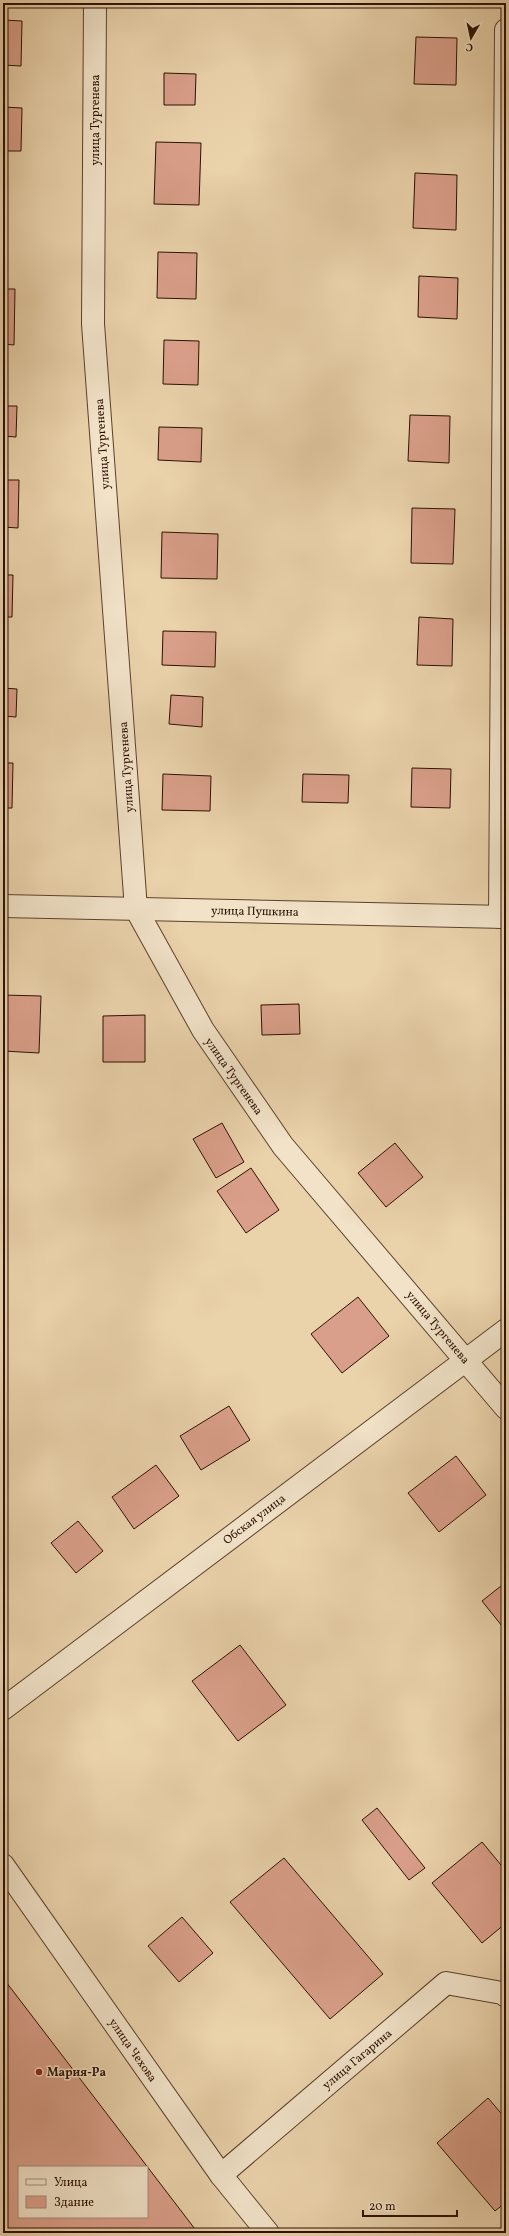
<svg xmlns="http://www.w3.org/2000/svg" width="509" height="2236" font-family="Vollkorn,serif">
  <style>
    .building { fill: #da9f8a; stroke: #2c1100; fill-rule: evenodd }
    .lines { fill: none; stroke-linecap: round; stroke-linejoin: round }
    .minor-casing { stroke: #5c412b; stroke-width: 24 }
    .minor { stroke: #f1e2c8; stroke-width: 22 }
    .poi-dot { fill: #8f2418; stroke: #f1e2c8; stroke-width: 1.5 }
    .labels { text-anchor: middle; stroke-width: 3; stroke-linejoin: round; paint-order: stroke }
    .street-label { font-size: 12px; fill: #2c1100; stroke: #f1e2c8 }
    .poi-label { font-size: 12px; font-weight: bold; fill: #2c1100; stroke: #f1e2c8; text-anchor: start }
  </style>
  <rect width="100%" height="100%" fill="#ead2ab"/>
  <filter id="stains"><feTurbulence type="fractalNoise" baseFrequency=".005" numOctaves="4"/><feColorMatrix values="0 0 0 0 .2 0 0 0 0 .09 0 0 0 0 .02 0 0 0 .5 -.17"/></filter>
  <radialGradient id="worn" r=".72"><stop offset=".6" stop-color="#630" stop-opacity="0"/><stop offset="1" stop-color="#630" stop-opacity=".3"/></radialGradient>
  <g class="building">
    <path d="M3,20L22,21L21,66L3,65Z"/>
    <path d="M416,37L457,38L456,85L414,84Z"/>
    <path d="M164,73L196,74L195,105H164Z"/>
    <path d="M3,107L22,108L21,151H3Z"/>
    <path d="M156,142L201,143L199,205L154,204Z"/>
    <path d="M415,173L457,175L456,230L413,228Z"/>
    <path d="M158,252L197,253L196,299L157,298Z"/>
    <path d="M419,276L458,278L457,319L418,317Z"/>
    <path d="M3,289H15L14,345L3,344Z"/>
    <path d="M164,340L199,341L198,385L163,384Z"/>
    <path d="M3,406H17L16,437L3,436Z"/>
    <path d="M410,415L450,416L449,463L408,461Z"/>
    <path d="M159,427L202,428L201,462L158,460Z"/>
    <path d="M3,480H19L18,528L3,527Z"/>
    <path d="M412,508L455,509L453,564L411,563Z"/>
    <path d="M162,532L218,534L217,579L161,578Z"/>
    <path d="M3,575H13L12,617H3Z"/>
    <path d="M419,617L453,619L452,666L417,665Z"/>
    <path d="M163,631L216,632L215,667L162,665Z"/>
    <path d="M3,688L17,689L16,717L3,716Z"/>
    <path d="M171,695L203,697L202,727L169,724Z"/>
    <path d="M3,763H13L12,808H3Z"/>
    <path d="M412,768L451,769L450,808L411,807Z"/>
    <path d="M163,774L211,776L210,811L162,810Z"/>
    <path d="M303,774L349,775L348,803L302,802Z"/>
    <path d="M3,995L41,996L39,1053L3,1051Z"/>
    <path d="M299,1004L300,1034L262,1035L261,1005Z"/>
    <path d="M145,1015V1062H103V1016Z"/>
    <path d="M222,1123L244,1162L216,1178L193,1139Z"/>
    <path d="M395,1143L423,1177L386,1207L358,1173Z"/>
    <path d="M251,1168L279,1210L246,1233L217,1191Z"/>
    <path d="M358,1297L389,1336L342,1373L311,1334Z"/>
    <path d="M229,1406L250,1440L201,1470L180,1436Z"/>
    <path d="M456,1456L486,1495L439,1532L408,1493Z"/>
    <path d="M156,1465L179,1496L134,1529L112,1497Z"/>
    <path d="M78,1521L103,1551L76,1573L51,1543Z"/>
    <path d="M506,1582V1631L482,1601Z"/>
    <path d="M240,1645L286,1705L238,1741L192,1681Z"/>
    <path d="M377,1808L425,1868L409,1880L362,1820Z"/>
    <path d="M482,1842L506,1871V1923L482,1943L432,1883Z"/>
    <path d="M284,1858L383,1974L330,2019L230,1902Z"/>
    <path d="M182,1917L213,1953L179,1982L148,1946Z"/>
    <path d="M3,1978L198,2233H3ZM19,2167H147V2217H19Z"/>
    <path d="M488,2098L506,2119V2202L495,2211L437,2143Z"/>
  </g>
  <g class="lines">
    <g class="minor-casing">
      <g id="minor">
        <path d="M95,3L93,324L136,909L203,1030L283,1146L506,1408"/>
        <path d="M3,906L506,917"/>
        <path d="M500,917L506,30"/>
        <path d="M3,1709L506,1330"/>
        <path d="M3,1865L221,2175L268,2233"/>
        <path d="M221,2175L446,1983L502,1993L506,1996"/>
      </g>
    </g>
    <use href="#minor" class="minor"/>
  </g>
  <circle class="poi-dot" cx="39" cy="2072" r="4"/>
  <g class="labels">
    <g class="street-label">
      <text transform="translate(95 120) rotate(-90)" y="4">улица Тургенева</text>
      <text transform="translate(102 444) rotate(-94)" y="4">улица Тургенева</text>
      <text transform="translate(126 767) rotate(-94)" y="4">улица Тургенева</text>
      <text transform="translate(255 911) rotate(1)" y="4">улица Пушкина</text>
      <text transform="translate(234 1076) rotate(55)" y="4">улица Тургенева</text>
      <text transform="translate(438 1327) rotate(50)" y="4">улица Тургенева</text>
      <text transform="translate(254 1519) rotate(-37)" y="4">Обская улица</text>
      <text transform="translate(133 2050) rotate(55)" y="4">улица Чехова</text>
      <text transform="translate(357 2059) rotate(-40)" y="4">улица Гагарина</text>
    </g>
    <g class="poi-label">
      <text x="47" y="2076">Мария-Ра</text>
    </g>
  </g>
  <rect width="509" height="2236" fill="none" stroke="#ead2ab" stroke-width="16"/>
  <rect x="4" y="4" width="501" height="2228" fill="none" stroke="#2c1100" stroke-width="2"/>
  <rect x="8" y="8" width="493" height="2220" fill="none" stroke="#2c1100"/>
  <rect x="18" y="2166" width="130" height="52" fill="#f1e2c8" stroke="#a28e78"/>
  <rect x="26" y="2179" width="20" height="6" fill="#f1e2c8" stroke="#a28e78"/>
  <text x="54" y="2186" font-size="12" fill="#2c1100">Улица</text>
  <rect x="26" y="2196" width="20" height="12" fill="#da9f8a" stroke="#a28e78"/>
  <text x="54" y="2206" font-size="12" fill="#2c1100">Здание</text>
  <g transform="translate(471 38) rotate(189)" stroke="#f1e2c8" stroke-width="3" paint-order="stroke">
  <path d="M0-3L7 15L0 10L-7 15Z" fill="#2c1100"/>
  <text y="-6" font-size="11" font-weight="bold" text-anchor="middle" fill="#2c1100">С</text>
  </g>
  <path d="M363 2210v6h94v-6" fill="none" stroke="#2c1100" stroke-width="2"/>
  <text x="369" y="2210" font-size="12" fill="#2c1100" stroke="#f1e2c8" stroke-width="3" paint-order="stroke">20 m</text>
  <rect width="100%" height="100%" filter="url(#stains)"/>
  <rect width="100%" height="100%" fill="url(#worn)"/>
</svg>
